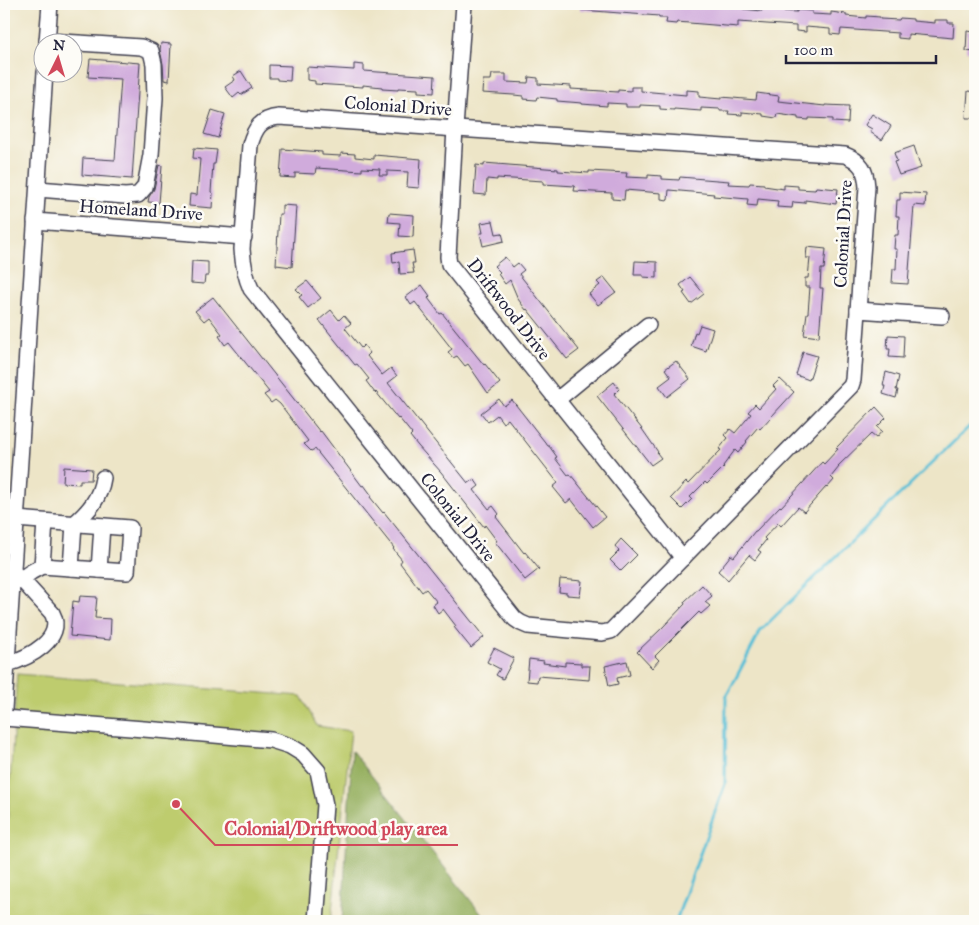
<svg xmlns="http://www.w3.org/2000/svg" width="979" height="925" font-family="'IM FELL Great Primer',serif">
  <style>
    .green { fill: #becc6e; stroke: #707754 }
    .forest { fill: #96b061; stroke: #5c694e }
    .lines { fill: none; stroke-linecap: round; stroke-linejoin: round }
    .stream { stroke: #59bfd6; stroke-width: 3 }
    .building { fill: #d0abdc }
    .minor-casing { stroke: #403f50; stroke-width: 18 }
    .minor { stroke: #fff; stroke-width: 15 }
    .labels { text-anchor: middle; stroke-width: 5; stroke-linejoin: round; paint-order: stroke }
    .street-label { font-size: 18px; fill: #22223b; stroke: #fdfcf7 }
    .leader { fill: none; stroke: #d1495b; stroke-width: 2 }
    .callout-dot { fill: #d1495b; stroke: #fdfcf7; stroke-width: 2 }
    .callout-label { font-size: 19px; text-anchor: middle; font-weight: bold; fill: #d1495b; stroke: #fdfcf7; stroke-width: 5; stroke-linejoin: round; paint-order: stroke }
  </style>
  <rect width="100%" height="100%" fill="#fdfcf7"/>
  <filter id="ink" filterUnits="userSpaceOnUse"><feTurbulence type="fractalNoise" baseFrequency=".02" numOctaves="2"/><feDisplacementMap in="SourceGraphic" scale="10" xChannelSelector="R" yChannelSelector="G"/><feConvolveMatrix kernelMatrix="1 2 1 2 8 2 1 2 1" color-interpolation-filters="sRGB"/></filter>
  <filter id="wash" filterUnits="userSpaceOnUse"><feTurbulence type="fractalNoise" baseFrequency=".0096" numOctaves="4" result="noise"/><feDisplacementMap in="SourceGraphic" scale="20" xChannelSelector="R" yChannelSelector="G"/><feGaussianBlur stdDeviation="1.12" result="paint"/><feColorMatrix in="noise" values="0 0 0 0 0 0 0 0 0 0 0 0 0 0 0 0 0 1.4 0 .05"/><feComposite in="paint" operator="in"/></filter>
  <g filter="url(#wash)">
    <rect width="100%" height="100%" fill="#ede5c7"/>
    <path class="green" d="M17,674L301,696L317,726L351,731L331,921H4V876Z"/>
    <path class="forest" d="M352,751L487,921H342Z"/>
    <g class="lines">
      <path class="stream" d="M676,921L725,784L726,697L761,630L975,421"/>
    </g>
    <g id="blocks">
      <g class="building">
        <path d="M581,4H671L691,6V5L705,6V4H709L744,7L743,9L762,11V7L778,8V11L797,12V10L812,11V14L831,15V12L846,14V16L866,18V16L880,17V19L899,20L900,18L913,19V21L935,23V20H948V23H954L953,38L908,34V39L898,38V33L841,29L840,35L830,34V29L806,27V32L796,31V26L738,22V27L677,22L676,24L666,23L667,18H659V16L581,10Z"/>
        <path d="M967,31L975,32V52L966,51Z"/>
        <path d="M161,43L171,44L169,81L164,80L163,64L160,50Z"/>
        <path d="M90,59L140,63L132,179L82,175L83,158L115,160L121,79L88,77Z"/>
        <path d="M354,64L364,65V71L435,76L434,93L418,92V89L398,88V90L382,89V87L363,85V87L315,84V81L307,80V67L354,70Z"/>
        <path d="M269,65L291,66L290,81L277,80V78H269Z"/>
        <path d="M241,71L252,88L241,95L239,93L233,98L225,87L235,80L233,76Z"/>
        <path d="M492,74H506V82L528,83L529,77L538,78V84L571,86V89L618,92V90L631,91V87H641V91L686,95V90L699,91V97L721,99V97L756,100L757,93L779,96L778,101L825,106V105L849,106L848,123L833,122V119L809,118V120L798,119V117L777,114L776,118L763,116V114L742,112V115L728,114L729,111H720V109L701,108V111L674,109V110L660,109V106L640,105V107H626V104L607,103V106L582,104V103L557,101V99L537,97L536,100L523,99V96L514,95L482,93L483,80H491Z"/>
        <path d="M968,91L975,92V118H966Z"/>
        <path d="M212,110L225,114L218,138L204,134Z"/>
        <path d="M872,114L891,126L882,140L870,132L872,129L865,125Z"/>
        <path d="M914,146L921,168L899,175L894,162L897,161L894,153Z"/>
        <path d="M194,148L217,150L215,164H213L211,192L213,193L212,208L189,206L190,194L197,195L200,159L193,158Z"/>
        <path d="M282,149L322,152V155L341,156V153L355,154V157L374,159V155L421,159L419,188L407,187L408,172L387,171V175H379L380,169L362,168V171L316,168L315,174L295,173V178L280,177Z"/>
        <path d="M484,163L558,169V171L589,173V171L627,173L626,177L648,178V175L662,176V179L679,180L680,177L729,181L728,184L749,185L750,183L764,184V186L784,189V185L798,186V189L815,190L816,187L838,189L836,204L805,200V203L793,202L792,208L777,207L778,201L758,199L757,206L747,205L748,199L713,196L714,194L669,190L668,200L661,199V193L625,190L624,200L612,199V193L574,191L575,186L543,184V181L497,178V180L487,179L486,195L474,194L476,165L484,166Z"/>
        <path d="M159,165L162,166L159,203L148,202L149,197L154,189Z"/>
        <path d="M900,192L926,194L925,206L914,205L908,284L892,283L893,269H896L897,249H894L895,235H898L899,216H896L897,200H900Z"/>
        <path d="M282,205L296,206L292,267L276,265L279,214H282Z"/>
        <path d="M389,213L414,215L413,237L399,236L400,223L388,222Z"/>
        <path d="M493,221L496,234L502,233L504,241L483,246L480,233H483L481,223Z"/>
        <path d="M807,247L826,249L824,269H821L820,288H823L819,337L804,335L807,313H808L810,287H805V278H808L810,258H806Z"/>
        <path d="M413,250L415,263H412L414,273L400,274L399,262L393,263L392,253Z"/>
        <path d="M505,257L513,267L518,263L524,270L519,274L579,350L567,359L527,309L526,310L518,299L510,280L505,284L498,274L500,272L494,266Z"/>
        <path d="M192,261L208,262V276H205L204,284L191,283Z"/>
        <path d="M635,261L657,262V278L643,277V275H634Z"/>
        <path d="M604,277L616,292L598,305L589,294L600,285L597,282Z"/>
        <path d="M690,277L704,294L691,304L683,293L685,292L680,285Z"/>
        <path d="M307,281L321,298L308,308L299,297L302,295L296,289Z"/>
        <path d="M422,285L430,296L428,298L440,314L442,313L484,365L485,364L500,383L488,393L468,364L465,366L457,356L453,358L448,352L452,349L415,302L411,305L406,297Z"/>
        <path d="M213,297L320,432L321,431L362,486L364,485L372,496L370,497L383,513L384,512L484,637L471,648L454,627L456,626L443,609L438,613L433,605L437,602L426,589L422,592L400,563L402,560L393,549L394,548L315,449L311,451L304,444L308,441L280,404L275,400L271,403L264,395L269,392L229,342L225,345L219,336L222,334L209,317L204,321L195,311Z"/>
        <path d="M331,310L339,320L344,315L351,323L345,328L361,348L364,345L370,353L367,356L382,375L391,368L397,376L388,383L468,483L474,479L479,486L474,490L489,509L493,506L499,514L496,517L524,553L525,552L539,569L525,580L495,542L497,541L485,525L484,527L441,472L418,446L410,436L412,434L399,418L398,419L376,392L375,393L366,381L369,379L357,364L355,365L319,320Z"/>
        <path d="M700,325L713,329L706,351L691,346L695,332L697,333Z"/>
        <path d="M888,335L904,336L903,358L889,357L890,349H887Z"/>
        <path d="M803,352L817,356L809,380L796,375Z"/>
        <path d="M676,361L690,379L667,397L659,386L671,377L665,369Z"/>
        <path d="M886,372L899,376L896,390H898L896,398L883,394L885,386H883Z"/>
        <path d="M780,379L794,392L760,429L758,427L746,441L747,442L738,453L735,450L723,466L724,467L707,484L705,482L690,497L692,499L682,509L671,498L686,482L688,484L721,450L719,449L728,438L725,435L730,429L735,433L751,414L748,412L755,404L759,408L776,389L773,386Z"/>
        <path d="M614,382L619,389L614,394L642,429L658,452L657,453L661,458L651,465L597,396Z"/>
        <path d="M499,399L504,406L512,400L548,446H549L557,457L555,458L568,475L570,474L605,517L593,527L571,499L566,503L553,487L558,483L508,419L503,423L497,415L488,422L481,413Z"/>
        <path d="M876,407L886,418L877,427L882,431L876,438L871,434L838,466L839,467L831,477L834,480L827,488L826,487L804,512L798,507L781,526L778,523L764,538L766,540L758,550L761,552L755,560L749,555L728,580L718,571L731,555L734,557L755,531H756L780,506L781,507L822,462L824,464L838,449L836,448Z"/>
        <path d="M64,467L92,469L91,480H80V484L63,483Z"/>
        <path d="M621,539L637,555L621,571L610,560L619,551L615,546Z"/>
        <path d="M560,579L582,581L580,596L567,595V593L559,592Z"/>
        <path d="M702,585L712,596L705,602L710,606L701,614L699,612L655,656L659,660L652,668L637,652L662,628L685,604L684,602Z"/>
        <path d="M80,596L97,597L95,618L111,619L110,640L70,636L73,601L79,602Z"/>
        <path d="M494,648L514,658L503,679L496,675L500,669L487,662Z"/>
        <path d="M529,659L544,661L543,663L565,666V662L581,663V666H590L589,680L538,676L537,682L527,681Z"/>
        <path d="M627,661L630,675L617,678L618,684L609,686L605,666Z"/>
      </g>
    </g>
  </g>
  <g filter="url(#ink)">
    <use href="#blocks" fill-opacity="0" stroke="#403f50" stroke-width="1"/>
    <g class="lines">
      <g class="minor-casing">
        <g id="minor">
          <path d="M464,4L455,128L448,257L449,264L683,558"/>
          <path d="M47,42L50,4"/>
          <path d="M279,117L845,155C861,161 866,170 867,187L853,380L851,386L611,631L602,633L528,626L521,623L515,619L251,289C245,276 243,264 242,249L250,145C255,128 260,119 279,117Z"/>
          <path d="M38,189L125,196L138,195L145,187L151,155L155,98L154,64L151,51L141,47L47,41"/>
          <path d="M35,221L244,237"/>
          <path d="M858,310L942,316"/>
          <path d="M557,400L648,325"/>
          <path d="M16,519L130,528L127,572L42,566L31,572L21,579"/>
          <path d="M42,566L45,522"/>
          <path d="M71,568L74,524C89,511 100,498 103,478"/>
          <path d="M99,570L102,526"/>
          <path d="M7,664C28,658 66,639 52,613L21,579L14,573"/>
          <path d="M4,709L45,72"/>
          <path d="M4,718L169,731L271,740L290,746L303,754L318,771L325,805L316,921"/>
        </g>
      </g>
      <use href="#minor" class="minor"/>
    </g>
  </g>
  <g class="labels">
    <g class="street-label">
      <text transform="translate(398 106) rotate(4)" y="6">Colonial Drive</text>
      <text transform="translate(141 210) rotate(4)" y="6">Homeland Drive</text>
      <text transform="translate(843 234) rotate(-87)" y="6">Colonial Drive</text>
      <text transform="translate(509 309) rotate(52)" y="6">Driftwood Drive</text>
      <text transform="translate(458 517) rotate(51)" y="6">Colonial Drive</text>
    </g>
  </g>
  <path class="leader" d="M176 804L215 845H458"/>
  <circle class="callout-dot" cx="176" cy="804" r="5"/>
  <g class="callout-label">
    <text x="336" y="835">Colonial/Driftwood play area</text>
  </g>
  <rect width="979" height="925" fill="none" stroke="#fdfcf7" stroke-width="20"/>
  <g transform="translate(58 58) rotate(5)"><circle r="24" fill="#fdfcf7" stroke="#a5a5ac"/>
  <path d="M0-4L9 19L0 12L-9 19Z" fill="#d1495b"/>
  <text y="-8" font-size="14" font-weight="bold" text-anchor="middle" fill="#22223b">N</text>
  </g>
  <path d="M786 55v8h150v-8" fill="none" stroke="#22223b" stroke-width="2.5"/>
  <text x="794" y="55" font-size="15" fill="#22223b" stroke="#fdfcf7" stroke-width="4" paint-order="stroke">100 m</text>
</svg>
